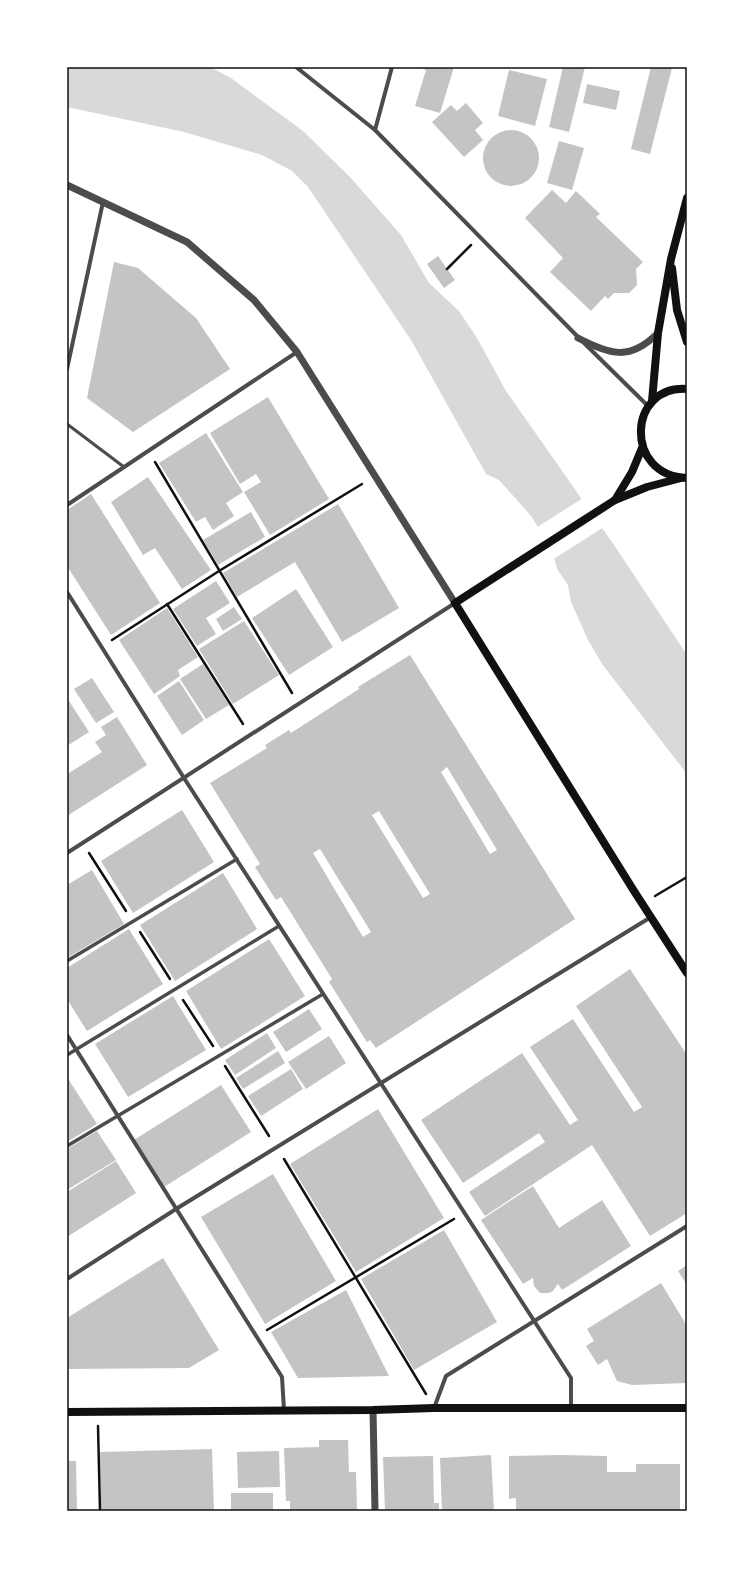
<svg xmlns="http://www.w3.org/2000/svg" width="754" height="1578" font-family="'Archivo Narrow',sans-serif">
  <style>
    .water { fill: #d9d9d9 }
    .pier { fill: #fff }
    .building { fill: #c4c4c4; fill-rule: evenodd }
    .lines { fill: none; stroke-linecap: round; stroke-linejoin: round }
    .path { stroke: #111; stroke-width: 2.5 }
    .service { stroke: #4c4c4c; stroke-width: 3 }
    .pedestrian { stroke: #4c4c4c; stroke-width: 3.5 }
    .minor { stroke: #4c4c4c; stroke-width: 4 }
    .tertiary { stroke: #4c4c4c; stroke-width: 7 }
    .secondary { stroke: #111; stroke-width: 8 }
    .neatline { fill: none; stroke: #111; stroke-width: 1.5 }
  </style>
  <rect width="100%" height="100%" fill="#fff"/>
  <path class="water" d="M67,67H210L231,78L303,131L350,177L401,235L429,283L459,311L477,338L506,391L614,545L687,655V774L602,664L588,640L571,602L568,585L557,569L553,554L532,517L499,480L486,474L411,340L308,187L292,171L262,155L184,132L67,107Z"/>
  <path class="pier" d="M583,498L604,527L552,560L536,528Z"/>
  <g class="building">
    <path d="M419,67H454L440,113L415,106L426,70Z"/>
    <path d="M563,67H585L569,132L549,127Z"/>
    <path d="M651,67L672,68L650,154L631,149Z"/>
    <path d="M509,70L547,79L535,126L498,116Z"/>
    <path d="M587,84L620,91L616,110L583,103Z"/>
    <path d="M466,103L483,123L475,130L483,140L464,157L432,122L451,105L457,111Z"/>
    <circle cx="511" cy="158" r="28"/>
    <path d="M559,141L584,148L572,190L547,183Z"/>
    <path d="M552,190L566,203L576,191L600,214L596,217L643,262L636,269L637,285L629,293H614L608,299L605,296L591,311L550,272L563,258L525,218Z"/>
    <path d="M438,256L455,280L444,288L427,264Z"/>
    <path d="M114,262L138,268L196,318L230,369L133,432L87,398Z"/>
    <path d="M268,397L329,499L270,535L244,492L261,482L256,474L240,484L210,433Z"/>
    <path d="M206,433L243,492L226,503L234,516L213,530L205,517L196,522L159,463Z"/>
    <path d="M148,477L211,570L182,589L155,548L143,555L111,502Z"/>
    <path d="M91,494L160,603L111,635L67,566V510Z"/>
    <path d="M338,504L399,608L342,642L295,562L237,597L223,573Z"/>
    <path d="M251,512L265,537L218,565L203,540Z"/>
    <path d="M216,581L230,603L206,618L216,634L197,646L173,609Z"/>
    <path d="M296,589L333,647L289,675L252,618Z"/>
    <path d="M234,607L242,619L223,631L216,619Z"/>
    <path d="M167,608L198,657L178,670L180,676L154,694L119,640Z"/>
    <path d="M244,621L279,675L233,704L199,649Z"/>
    <path d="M410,655L575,919L376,1048L370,1040L367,1042L329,982L332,979L281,897L276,900L255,867L260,864L210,783L267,748L265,745L289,730L291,733L359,689L358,687ZM447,767L497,850L490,854L441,772ZM379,811L430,894L423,898L372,815ZM320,849L371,932L363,937L313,853Z"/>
    <path d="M203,664L229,705L206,719L180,679Z"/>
    <path d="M92,678L114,712L96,723L74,689Z"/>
    <path d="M179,681L204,720L182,735L157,696Z"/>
    <path d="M69,701L89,732L67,746V702Z"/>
    <path d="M117,717L147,765L67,816V770L69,773L102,752L95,742L106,735L101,727Z"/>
    <path d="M182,810L214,862L133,913L101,861Z"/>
    <path d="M92,870L124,924L67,958V885Z"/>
    <path d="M223,873L257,929L175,981L140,925Z"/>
    <path d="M129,929L163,984L87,1031L67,999V968Z"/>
    <path d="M269,939L305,996L221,1049L186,991Z"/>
    <path d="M630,969L687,1055V1213L650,1236L592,1145L485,1216L469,1192L545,1142L539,1133L463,1183L421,1120L522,1053L570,1125L578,1120L530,1047L573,1019L634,1112L642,1107L576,1006Z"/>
    <path d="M173,996L206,1050L128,1097L95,1044Z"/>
    <path d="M309,1009L322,1029L286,1052L273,1032Z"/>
    <path d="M267,1033L276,1048L235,1075L225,1060Z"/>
    <path d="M329,1036L346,1063L306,1089L288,1062Z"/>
    <path d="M278,1051L285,1063L243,1089L236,1078Z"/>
    <path d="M291,1069L303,1089L261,1116L248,1096Z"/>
    <path d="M67,1077L97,1124L67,1142Z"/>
    <path d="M221,1085L251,1132L164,1187L134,1140Z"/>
    <path d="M378,1109L444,1218L356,1272L290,1164Z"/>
    <path d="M97,1131L116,1160L67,1190V1149Z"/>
    <path d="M116,1161L136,1193L67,1237V1192Z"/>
    <path d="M273,1174L336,1281L265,1324L201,1217Z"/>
    <path d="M533,1186L559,1228L602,1200L631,1246L562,1290L558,1284L553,1291L549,1293H540L534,1286L533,1278L523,1284L481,1220Z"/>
    <path d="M444,1230L497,1322L414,1370L361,1279Z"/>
    <path d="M163,1258L219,1350L189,1368L67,1369V1318Z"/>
    <path d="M687,1265V1285L678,1271Z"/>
    <path d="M661,1283L687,1326V1383L632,1385L617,1381L607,1359L598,1365L586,1346L594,1341L587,1329Z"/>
    <path d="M346,1290L389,1376L298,1378L271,1332Z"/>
    <path d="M319,1440H348L349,1472H356L357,1511H290V1501H286L284,1448L319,1447Z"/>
    <path d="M212,1449L214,1511H101L100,1452Z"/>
    <path d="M279,1451L280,1487L238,1488L237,1452Z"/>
    <path d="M491,1455L494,1511H442L440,1458Z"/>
    <path d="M561,1455L607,1456V1472H636V1464H680V1511H516V1498L509,1499V1456Z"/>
    <path d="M433,1456L434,1503H439V1511H385L383,1457Z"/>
    <path d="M67,1461H76L77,1511H67Z"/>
    <rect x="231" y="1493" width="42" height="18"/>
  </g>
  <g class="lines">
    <g class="path">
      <path d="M447,269L471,245"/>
      <path d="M155,462L292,693"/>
      <path d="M167,604L243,724"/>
      <path d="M112,640L219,571L362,484"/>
      <path d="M89,853L126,911"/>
      <path d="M655,896L687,877"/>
      <path d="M140,932L170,979"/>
      <path d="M183,1000L213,1046"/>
      <path d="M225,1066L269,1136"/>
      <path d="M284,1159L426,1394"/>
      <path d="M267,1330L454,1219"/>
      <path d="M98,1426L100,1511"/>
    </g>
    <path class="service" d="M67,424L124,467"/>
    <g class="pedestrian">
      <path d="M67,961L237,859"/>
      <path d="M67,1055L279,926"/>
      <path d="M67,1146L323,994"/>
    </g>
    <g class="minor">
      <path d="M296,67L375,130L579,338"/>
      <path d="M375,130L392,67"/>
      <path d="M584,343L648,406"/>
      <path d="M67,369L103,202"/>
      <path d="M67,505L297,352"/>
      <path d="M67,592L184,778L571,1378V1408"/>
      <path d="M67,853L455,603"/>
      <path d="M67,1035L282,1377L284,1410"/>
      <path d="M67,1279L176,1209L651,917"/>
      <path d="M434,1408L446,1376L687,1226"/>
    </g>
    <g class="tertiary">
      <path d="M67,185L187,242L254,300L297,352L455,603"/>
      <path d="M578,338C611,355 630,361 658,333"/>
      <path d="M373,1410L375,1511"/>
    </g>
    <g class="secondary">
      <path d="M672,268L677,310L687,342"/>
      <path d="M687,389C627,385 624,476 687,478"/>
      <path d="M652,401L658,333L671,259L687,198"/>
      <path d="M681,478L647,487L615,500L455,603L634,891L687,973"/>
      <path d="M615,500L632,472L642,448"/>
      <path d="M67,1412L373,1410L434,1408H687"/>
    </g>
  </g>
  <rect width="754" height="1578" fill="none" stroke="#ffffff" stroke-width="136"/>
  <rect x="68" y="68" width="618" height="1442" class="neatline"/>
</svg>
